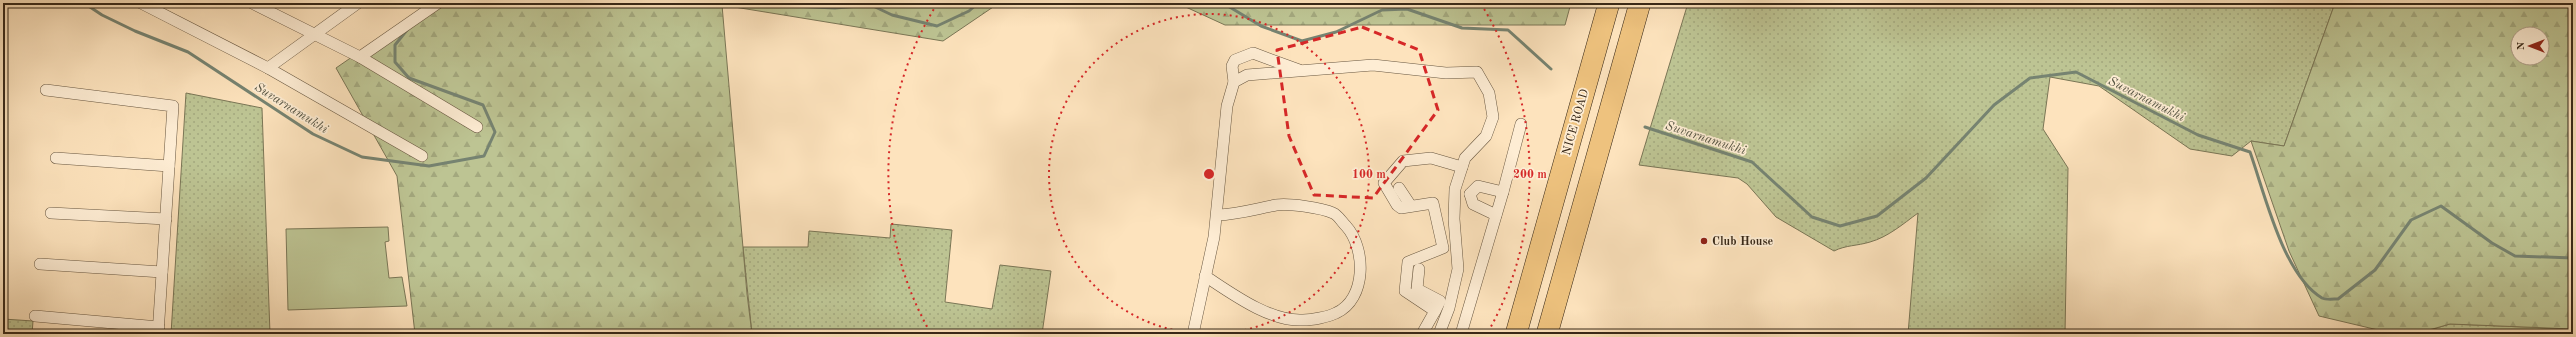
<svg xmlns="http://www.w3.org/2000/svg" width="2576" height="337" font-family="'Old Standard TT',serif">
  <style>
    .grass { fill: url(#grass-dots); stroke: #7a7656 }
    .forest { fill: url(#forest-firs); stroke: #7a7656; fill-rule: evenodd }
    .pitch { fill: #bdc493; stroke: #7a7656 }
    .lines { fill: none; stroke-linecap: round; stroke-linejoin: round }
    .stream { stroke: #768371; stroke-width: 3 }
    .minor-casing { stroke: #685741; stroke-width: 12 }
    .motorway-casing { stroke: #372818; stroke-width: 22 }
    .minor { stroke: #feedd4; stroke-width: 11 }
    .motorway { stroke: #eec27e; stroke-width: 21 }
    .marked { fill: none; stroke: #d62828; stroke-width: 3; stroke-dasharray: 8 5; stroke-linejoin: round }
    .ring { fill: none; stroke: #d62828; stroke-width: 2; stroke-dasharray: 2 4 }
    .poi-dot { fill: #8f2418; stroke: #feedd4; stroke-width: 1.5 }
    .labels { text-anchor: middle; stroke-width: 3.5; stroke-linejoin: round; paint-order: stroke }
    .street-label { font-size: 12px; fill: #372818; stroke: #feedd4 }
    .poi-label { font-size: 12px; font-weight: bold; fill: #372818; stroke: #feedd4; text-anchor: start }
    .water-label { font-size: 13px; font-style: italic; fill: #565544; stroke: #feedd4 }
    .centre { fill: #d62828; stroke: #feedd4; stroke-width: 2 }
    .ring-label { font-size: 12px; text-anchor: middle; font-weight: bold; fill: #d62828; stroke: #feedd4; stroke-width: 3.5; stroke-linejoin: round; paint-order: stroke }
  </style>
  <defs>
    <pattern id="grass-dots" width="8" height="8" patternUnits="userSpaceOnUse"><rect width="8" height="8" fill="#bdc493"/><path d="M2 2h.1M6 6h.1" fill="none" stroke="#a3a87e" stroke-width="1.8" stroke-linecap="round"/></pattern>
    <pattern id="forest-firs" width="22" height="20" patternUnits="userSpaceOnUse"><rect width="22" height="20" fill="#bdc493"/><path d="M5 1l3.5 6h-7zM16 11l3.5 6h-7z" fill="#a3a87e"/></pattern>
  </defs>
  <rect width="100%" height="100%" fill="#fde3bd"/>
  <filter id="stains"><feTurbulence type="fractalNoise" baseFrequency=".005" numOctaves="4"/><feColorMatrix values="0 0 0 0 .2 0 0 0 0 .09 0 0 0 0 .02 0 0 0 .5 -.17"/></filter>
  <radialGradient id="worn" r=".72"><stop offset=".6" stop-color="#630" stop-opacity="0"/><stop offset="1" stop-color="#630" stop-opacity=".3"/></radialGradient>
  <g class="grass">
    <path d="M1688,3H2335L2284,146L2251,141L2232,156L2190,149L2099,86L2050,77L2043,129L2068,168L2065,334H1908L1918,213C1903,224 1888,237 1870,242C1857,246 1846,245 1834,251L1776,217L1747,184L1738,178L1639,165Z"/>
    <path d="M186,93L262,108L270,334H171Z"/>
    <path d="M891,224L952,230L945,302L992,309L1000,265L1051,271L1042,334H752L743,247H808L809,231L890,238Z"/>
    <path d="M3,319L33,321L32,334H3Z"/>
    <path d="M2450,324L2573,329V334H2422L2423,332Z"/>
  </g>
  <g class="forest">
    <path d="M430,3H999L943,41L722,5L747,294L752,334H415L397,176L336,68Z"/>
    <path d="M1177,3H1571L1565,25H1225Z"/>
    <path d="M2335,3H2573V329L2450,324L2415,334H2395L2319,316L2289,251L2251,141L2284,146ZM2518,34H2542V58H2518Z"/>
  </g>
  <path class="pitch" d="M388,227L389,241L385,242L389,278L402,277L407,306L288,310L286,229Z"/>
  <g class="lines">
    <g class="stream">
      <path d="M84,3L102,15L135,31L188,52L313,134L362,157L429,166L484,156L495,132L483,105L409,78L395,62V45L407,30"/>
      <path d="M783,3L793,6L835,8L871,5L892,15L937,26L969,11L978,3"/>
      <path d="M1223,3L1261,26L1302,41L1336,32L1382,10L1407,9L1462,28L1508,30L1551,69"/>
      <path d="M1645,127L1752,162L1812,217L1840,226L1877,216L1926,178L1994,105L2030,78L2076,72L2198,135L2250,152C2265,194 2283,275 2322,298C2326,300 2333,299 2338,299L2375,270L2411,220L2441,206L2492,243L2515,256L2573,258"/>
    </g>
    <g class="minor-casing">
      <g id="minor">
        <path d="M141,3L268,68L358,3"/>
        <path d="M252,3L360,57L438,3"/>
        <path d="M360,57L477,127"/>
        <path d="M268,68L422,156"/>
        <path d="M1234,82L1232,66L1235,60L1253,53L1299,70"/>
        <path d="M46,90L173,106L158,334"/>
        <path d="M56,158L169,166"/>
        <path d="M1399,188L1411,206"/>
        <path d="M1470,194L1478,186L1503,192"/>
        <path d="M1470,194L1473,204L1496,215"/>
        <path d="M51,213L166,219"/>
        <path d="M40,264L162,272"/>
        <path d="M1419,269L1417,289L1440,301L1435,311"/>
        <path d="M1205,276C1231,293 1270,322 1303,320C1312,320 1328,317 1336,313C1367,299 1366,248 1346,226C1342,222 1338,215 1333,213C1322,208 1289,203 1276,205C1255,209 1239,214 1217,215"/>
        <path d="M35,316L159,327"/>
        <path d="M1193,334L1214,237L1227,106L1234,82L1247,75L1373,65L1446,73L1477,72L1489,93L1493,117L1486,136L1465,158L1455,189L1454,219L1458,269L1449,308L1439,334"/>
        <path d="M1422,334L1435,311L1405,291L1408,262L1443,248L1433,203L1401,208L1397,205L1384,183L1403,161L1431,158L1462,167"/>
        <path d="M1461,334L1503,192L1521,124"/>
      </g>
    </g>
    <g class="motorway-casing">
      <g id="motorway">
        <path d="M1516,334L1609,3"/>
        <path d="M1547,334L1640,3"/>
      </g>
    </g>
    <use href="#minor" class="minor"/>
    <use href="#motorway" class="motorway"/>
  </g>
  <path class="marked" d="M1362,27L1419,50L1438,110L1373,198L1314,195L1289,136L1277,50Z"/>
  <g class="ring">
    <path d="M1208 334A160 160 0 1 1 1210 334"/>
    <path d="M930 332A321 321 0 0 1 937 4M1481 4A321 321 0 0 1 1488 332"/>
  </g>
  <circle class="poi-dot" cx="1704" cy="241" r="4"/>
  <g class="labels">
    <g class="street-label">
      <text transform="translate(1575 122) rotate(-74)" y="4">NICE ROAD</text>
    </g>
    <g class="poi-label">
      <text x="1712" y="245">Club House</text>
    </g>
    <g class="water-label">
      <text transform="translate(2147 98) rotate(27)" y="5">Suvarnamukhi</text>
      <text transform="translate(292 107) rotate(32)" y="5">Suvarnamukhi</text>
      <text transform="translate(1706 137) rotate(18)" y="5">Suvarnamukhi</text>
    </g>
  </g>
  <circle cx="1209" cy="174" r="6" class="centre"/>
  <g class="ring-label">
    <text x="1369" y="178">100 m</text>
    <text x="1530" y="178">200 m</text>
  </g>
  <rect width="2576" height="337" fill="none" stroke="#fde3bd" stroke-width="16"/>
  <rect x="4" y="4" width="2568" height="329" fill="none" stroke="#372818" stroke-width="2"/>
  <rect x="8" y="8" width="2560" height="321" fill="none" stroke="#372818"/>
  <g transform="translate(2530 46) rotate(270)"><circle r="19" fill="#feedd4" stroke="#ae9e89"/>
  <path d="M0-3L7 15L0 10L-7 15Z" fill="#8f2418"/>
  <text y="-6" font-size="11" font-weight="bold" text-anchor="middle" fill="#372818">N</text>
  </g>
  <rect width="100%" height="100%" filter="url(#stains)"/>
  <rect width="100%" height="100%" fill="url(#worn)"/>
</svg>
